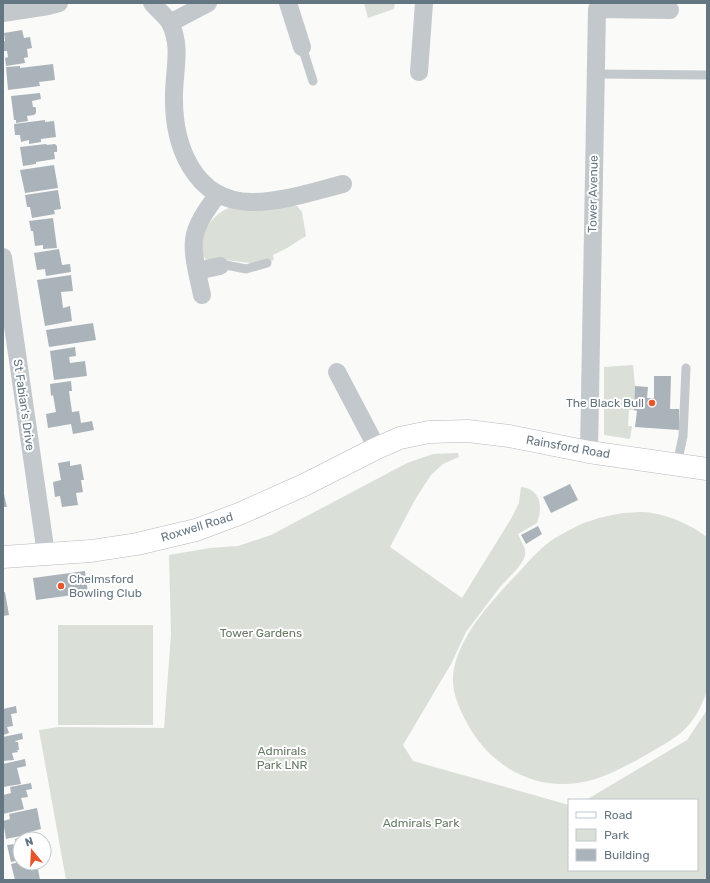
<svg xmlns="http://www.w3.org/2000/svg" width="710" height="883" font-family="Rubik,sans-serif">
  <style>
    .green { fill: #dadfd7 }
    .building { fill: #aab3b9 }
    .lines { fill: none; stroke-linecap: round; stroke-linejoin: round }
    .primary-casing { stroke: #b5babe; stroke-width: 23 }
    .service { stroke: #c3c8cc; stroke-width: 9 }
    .minor { stroke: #c3c8cc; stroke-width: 18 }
    .primary { stroke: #fff; stroke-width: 22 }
    .poi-dot { fill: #e4572e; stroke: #fff; stroke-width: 1.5 }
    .labels { text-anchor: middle; stroke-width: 4; stroke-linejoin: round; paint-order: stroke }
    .street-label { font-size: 12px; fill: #657683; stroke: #fff }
    .poi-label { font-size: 12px; fill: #657683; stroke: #fff; text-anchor: end }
    .park-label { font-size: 12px; fill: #687a64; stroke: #fff }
  </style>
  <rect width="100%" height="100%" fill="#fafaf8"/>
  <g class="green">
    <path d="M364,3H395L394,9L368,18Z"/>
    <path d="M292,205L297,206L302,212L306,236L287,248L273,255L274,260C256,266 244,262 227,260C220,260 214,261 207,261C191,243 211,214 229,208Z"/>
    <path d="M633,365L635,386L634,410H629L628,426H632L630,439L604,435V367Z"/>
    <path d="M458,453L459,457L443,464L431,475L416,498L390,547L462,598L511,519L519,503L521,487C541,489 543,507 537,523L518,534L525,549V556L522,562L517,569L500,587L466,632L451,664L403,745L413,761L569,805V870H697V800H586L687,740L707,710V880H66L39,730L58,727L164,728L171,634L169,555L210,548L238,546L271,535L407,463L433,454Z"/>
    <path d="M623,513C632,513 642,511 652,513C671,516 691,525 707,537V690C694,732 673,739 637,760C622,768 605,777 588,781C538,793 492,768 468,725C460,710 452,694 453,676C456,638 494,598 520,571C530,560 542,546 555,538C566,532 579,524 590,521C601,517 612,515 623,513Z"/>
    <rect x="58" y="625" width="95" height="100"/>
  </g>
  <g class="building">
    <path d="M22,30L24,38L30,37L32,48L27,49L28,57L24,58L25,63L6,66L5,58L8,57L7,51H4L3,45V41H5L4,33Z"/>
    <path d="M53,64L55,80L39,82L40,86L8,90L6,67L20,66V68Z"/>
    <path d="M40,93L41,99L32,101L33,107H35L36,108V113L34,115L27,116L28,121L16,123V120H14L11,96Z"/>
    <path d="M45,120V122L54,121L56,137L41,139V142L29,144V140L21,142L20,135H15L14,124Z"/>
    <path d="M46,144L47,145L55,144L57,146V152H54L55,159L36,162V164L23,166L20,147Z"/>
    <path d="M54,165L58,188L25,193L20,170Z"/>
    <path d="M58,190L61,209L54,210L55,214L32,218L30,207H27L25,195Z"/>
    <path d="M53,218L57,248L43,249V245L35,246L33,231H31L29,221Z"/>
    <path d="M59,249L62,265L70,264L71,272L46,276L45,269L37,270L34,253Z"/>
    <path d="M71,275L73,291L61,292L63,308L70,306L72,321L45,326L37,280Z"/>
    <path d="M93,323L96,340L49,347L46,330Z"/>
    <path d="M75,347L76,356L69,357L70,363L85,361L87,376L54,380L50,351Z"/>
    <path d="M654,376H671L670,409H679V430L635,427L637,411L634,410L635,386L648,387L647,398H654Z"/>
    <path d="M71,381L72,391H69L72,412L79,411L81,423L92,421L94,430L73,434L71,424L48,428L46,414L56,412L53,395L51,396L50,384Z"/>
    <path d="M70,461V466L81,464L84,480H81L83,492L76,493L78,505L62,507L60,496L55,497L53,482L61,480L58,463Z"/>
    <path d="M570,484L578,500L551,513L543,497Z"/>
    <path d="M3,490L7,507H3Z"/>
    <path d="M538,526L542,534L526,544L521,535Z"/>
    <path d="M85,571L88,593L36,600L33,578Z"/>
    <path d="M3,592H5L9,615L3,616Z"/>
    <path d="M16,706L17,713L11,714L13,726L7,727L9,733L3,735V709Z"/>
    <path d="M22,733L23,739L15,741L16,742H18L19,750H17L18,752L12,753L14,760L3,761V737Z"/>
    <path d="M25,759L26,766L17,768L21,784L3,787V764Z"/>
    <path d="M31,783L32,789L26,790L28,797L21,798L24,809L3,814V795L11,793L10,787Z"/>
    <path d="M37,808L41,829L30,832V834L6,839L3,821L10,819L9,814Z"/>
    <path d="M40,833L41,839H20V860L11,862L7,845L16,844L15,839Z"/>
    <path d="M20,862L37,863L40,880H15L11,864Z"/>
  </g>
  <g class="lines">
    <g class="primary-casing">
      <path id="primary" d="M3,557L91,551L137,544L196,530L239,514L304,485L377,448L400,438L429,432L468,431L509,436L589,452L707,469"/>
    </g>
    <g class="service">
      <path d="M302,47L313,81"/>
      <path d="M596,74L707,75"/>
      <path d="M220,266L226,265L246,269L267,263"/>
      <path d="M677,464L683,436L686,368"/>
    </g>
    <g class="minor">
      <path d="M152,3C157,9 166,16 170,23C182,46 174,71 174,95C173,144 193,201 251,202C279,203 315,191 343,184"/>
      <path d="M288,3L302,47"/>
      <path d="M3,13L48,6L59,3"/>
      <path d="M170,23L208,3"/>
      <path d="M419,72L424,3"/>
      <path d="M3,257L46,554"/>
      <path d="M197,271L220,266"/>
      <path d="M202,295C199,280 192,255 194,240C196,223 208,208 218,194"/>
      <path d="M337,372L377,448"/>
      <path d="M589,452L597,9L670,10"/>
    </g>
    <use href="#primary" class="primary"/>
  </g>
  <g class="poi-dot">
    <circle cx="652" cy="403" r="4"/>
    <circle cx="61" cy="586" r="4"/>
  </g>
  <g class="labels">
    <g class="street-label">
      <text transform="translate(593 194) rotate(-89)" y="4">Tower Avenue</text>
      <text transform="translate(24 405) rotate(82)" y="4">St Fabian's Drive</text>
      <text transform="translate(568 447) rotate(10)" y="4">Rainsford Road</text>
      <text transform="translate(197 527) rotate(-17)" y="4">Roxwell Road</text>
    </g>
    <g class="poi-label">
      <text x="644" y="407">The Black Bull</text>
      <text x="69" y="583" text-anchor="start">Chelmsford<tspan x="69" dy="14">Bowling Club</tspan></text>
    </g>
    <g class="park-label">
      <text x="261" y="637">Tower Gardens</text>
      <text x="282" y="755">Admirals<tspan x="282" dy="14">Park LNR</tspan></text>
      <text x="421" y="827">Admirals Park</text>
    </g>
  </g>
  <rect width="710" height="883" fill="none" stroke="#657683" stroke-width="8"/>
  <rect x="568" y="799" width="130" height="72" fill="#ffffff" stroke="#c1c8cd"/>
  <rect x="576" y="812" width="20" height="6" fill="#ffffff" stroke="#c1c8cd"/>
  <text x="604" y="819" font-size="12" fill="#657683">Road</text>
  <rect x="576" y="829" width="20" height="12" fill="#dadfd7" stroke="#c1c8cd"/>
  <text x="604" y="839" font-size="12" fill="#657683">Park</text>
  <rect x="576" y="849" width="20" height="12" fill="#aab3b9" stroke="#c1c8cd"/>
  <text x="604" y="859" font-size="12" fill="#657683">Building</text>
  <g transform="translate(32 851) rotate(342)"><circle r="19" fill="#ffffff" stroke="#c1c8cd"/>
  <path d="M0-3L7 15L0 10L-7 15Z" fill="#e4572e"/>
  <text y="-6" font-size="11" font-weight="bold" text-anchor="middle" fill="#657683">N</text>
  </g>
</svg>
